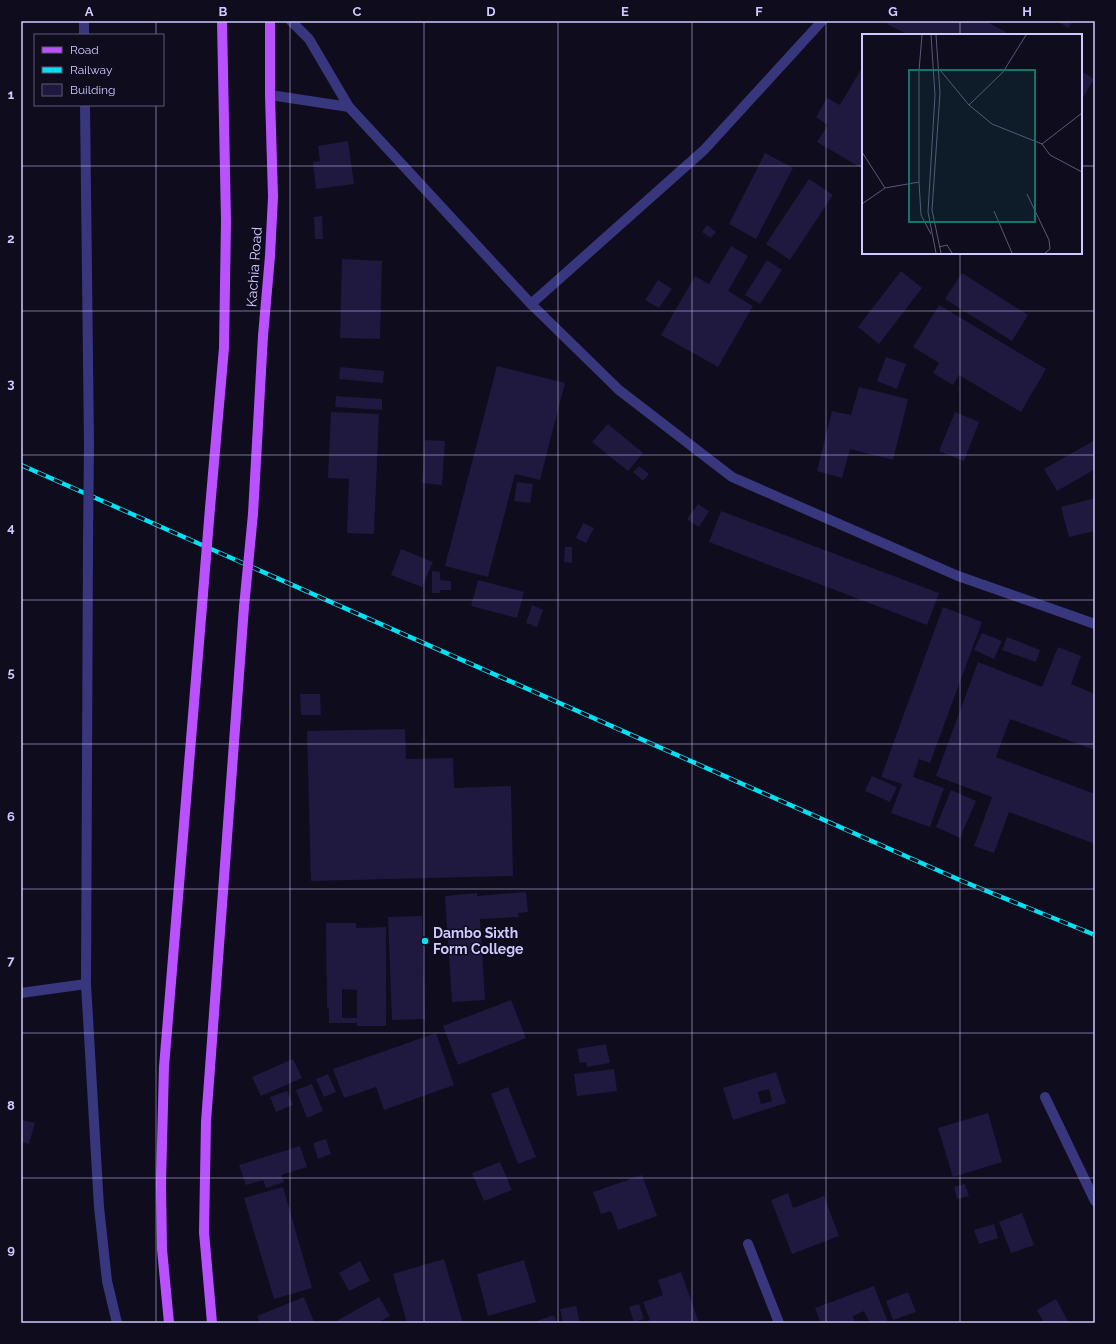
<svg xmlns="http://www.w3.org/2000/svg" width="1116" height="1344" font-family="Raleway,sans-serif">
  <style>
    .building { fill: #1f183f; fill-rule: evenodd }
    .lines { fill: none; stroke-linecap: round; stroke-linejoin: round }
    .street { stroke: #38377e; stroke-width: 10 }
    .primary { stroke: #ba51ff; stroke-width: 10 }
    .rail-casing { stroke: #01e1f4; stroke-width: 4.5 }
    .rail { stroke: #0f0c1e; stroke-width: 3; stroke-dasharray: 9; stroke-linecap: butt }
    .street-bridge { stroke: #38377e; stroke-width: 10 }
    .primary-bridge { stroke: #ba51ff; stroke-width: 10 }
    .grid { fill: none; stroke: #cfcaff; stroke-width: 1; stroke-opacity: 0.55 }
    .poi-dot { fill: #01e1f4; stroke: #0f0c1e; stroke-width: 1.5 }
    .labels { text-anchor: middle; stroke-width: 3; stroke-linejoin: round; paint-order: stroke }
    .street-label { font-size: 14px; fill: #cfcaff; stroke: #0f0c1e }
    .poi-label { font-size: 14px; font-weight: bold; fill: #cfcaff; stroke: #0f0c1e; text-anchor: start }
    .inset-road { fill: none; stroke: #5c5878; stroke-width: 1 }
    .view { fill: #0f766e; fill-opacity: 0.15; stroke: #0f766e; stroke-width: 2 }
    .inset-edge { fill: none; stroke: #cfcaff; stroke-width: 2 }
    .neatline { fill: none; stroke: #cfcaff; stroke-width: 1.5 }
    .grid-label { font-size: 13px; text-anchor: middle; font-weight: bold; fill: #cfcaff }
  </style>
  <rect width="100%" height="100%" fill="#0f0c1e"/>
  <g class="building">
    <path d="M888,21H985L1006,32L1005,35H909L887,24Z"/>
    <path d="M1057,21H1073L1068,28Z"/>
    <path d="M863,66V169L817,142L828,125L816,117L827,98L840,105Z"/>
    <path d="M1081,71L1094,79L1081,101Z"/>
    <path d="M348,141L354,184L316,189L313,162L320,161L318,146Z"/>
    <path d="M765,153L793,168L756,239L729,224Z"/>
    <path d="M809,179L833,195L790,260L766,244Z"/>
    <path d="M322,216L323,239H315L314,217Z"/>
    <path d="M707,225L716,232L711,238L702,232Z"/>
    <path d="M731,246L748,256L728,291L753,306L718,367L661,335L695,276L709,284Z"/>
    <path d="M342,259L382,261L380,339L340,338Z"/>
    <path d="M767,260L782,270L760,304L745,295Z"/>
    <path d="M901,271L922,288L879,344L858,327Z"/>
    <path d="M962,273L1028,315L1012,341L945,299Z"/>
    <path d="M658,280L672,289L659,308L645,300Z"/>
    <path d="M939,305L1046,369L1021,412L959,375L953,385L933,373L939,363L913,347Z"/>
    <path d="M886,357L906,364L897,389L877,381Z"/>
    <path d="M497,366L565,383L540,480L515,474L488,577L445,566Z"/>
    <path d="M340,367L384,371L383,383L339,379Z"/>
    <path d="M859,387L908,399L893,460L850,449L842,478L817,471L832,411L851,415Z"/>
    <path d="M336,396L382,399V410L335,407Z"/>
    <path d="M331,412L379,414L374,534L347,533L349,479L328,478Z"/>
    <path d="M955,412L979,422L964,461L939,451Z"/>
    <path d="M608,424L643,453L628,471L592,442Z"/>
    <path d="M425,440L445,441L442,485L422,483Z"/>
    <path d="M1095,440V469L1057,491L1044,469Z"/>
    <path d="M639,466L649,474L643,481L633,472Z"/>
    <path d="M517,482L533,484L530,503L514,501Z"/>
    <path d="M1095,498V531L1069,537L1061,507Z"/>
    <path d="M698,504L709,511L699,527L687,519Z"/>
    <path d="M721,511L939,593L927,625L709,542Z"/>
    <path d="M583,523L594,528L586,543L576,538Z"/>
    <path d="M565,547H572V563L564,562Z"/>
    <path d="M401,549L433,562L422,587L391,575Z"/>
    <path d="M432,571L440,572V580L451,581V590H440V593H432Z"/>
    <path d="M478,580L524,592L517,618L471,606Z"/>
    <path d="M532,605L543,610L537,627L526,623Z"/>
    <path d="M943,607L982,622L930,763L919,759L913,777L944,788L930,827L891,813L902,784L881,777Z"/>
    <path d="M982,633L1002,641L994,659L974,650Z"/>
    <path d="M1007,637L1040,650L1036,662L1002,650Z"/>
    <path d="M1058,647L1081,656L1071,684L1095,694V750L1010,719L996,757L1095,794V844L1009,812L994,853L974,846L992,797L936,776L978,662L1042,687Z"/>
    <path d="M300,694H320L321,715H301Z"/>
    <path d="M405,729L406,759L453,758L454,788L511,786L513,876L311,881L307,731Z"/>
    <path d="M872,776L897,787L890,802L865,791Z"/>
    <path d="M951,790L976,801L960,838L936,827Z"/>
    <path d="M526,892L528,912L518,913L519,917L480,919L485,1000L452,1002L445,896L477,893V896Z"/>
    <path d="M422,916L425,1019L392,1020L388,917Z"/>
    <path d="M326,923H356V928L386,927V1026H357V1023H329V1008H327ZM342,989L357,990V1018H342Z"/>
    <path d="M511,1000L526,1038L458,1065L443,1026Z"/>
    <path d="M436,1033L454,1085L384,1110L376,1087L344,1098L333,1069Z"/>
    <path d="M606,1044L610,1063L587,1067L586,1062L580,1063L577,1049Z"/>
    <path d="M293,1059L302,1078L261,1096L252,1077Z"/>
    <path d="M614,1069L617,1091L577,1096L574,1074Z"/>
    <path d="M776,1072L786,1103L733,1120L723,1088ZM769,1089L772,1101L761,1104L758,1092Z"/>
    <path d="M328,1074L336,1092L324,1097L316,1079Z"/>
    <path d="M312,1084L323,1111L307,1118L296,1090Z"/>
    <path d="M508,1087L536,1157L518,1164L491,1094Z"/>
    <path d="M287,1091L293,1105L276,1112L270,1097Z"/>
    <path d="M988,1113L1002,1162L953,1177L938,1128Z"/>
    <path d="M21,1120L35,1123L29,1144L21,1142Z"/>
    <path d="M326,1139L331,1154L318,1159L313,1143Z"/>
    <path d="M300,1146L307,1167L281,1175L284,1182L266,1188L263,1180L246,1185L239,1165Z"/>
    <path d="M500,1162L512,1190L484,1201L472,1173Z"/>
    <path d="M642,1175L657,1216L618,1230L611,1211L601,1214L593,1192Z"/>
    <path d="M965,1184L969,1196L957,1199L954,1187Z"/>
    <path d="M283,1187L312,1288L274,1299L244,1198Z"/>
    <path d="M788,1193L793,1208L824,1196L839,1236L792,1254L771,1200Z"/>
    <path d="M1022,1213L1034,1245L1011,1253L999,1222Z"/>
    <path d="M994,1224L998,1238L979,1244L974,1230Z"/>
    <path d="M444,1259L463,1323H424V1320L415,1323H407L393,1274Z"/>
    <path d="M524,1260L536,1302L488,1316L477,1274Z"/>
    <path d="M360,1261L370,1281L349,1291L339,1273Z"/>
    <path d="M681,1272L699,1323H643L650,1320L643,1302L663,1295L658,1280Z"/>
    <path d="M874,1286L888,1323H870L864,1311L853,1316L855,1323H821L815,1308Z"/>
    <path d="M908,1292L916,1312L893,1320L886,1301Z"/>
    <path d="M304,1297L314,1322L260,1323L257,1316Z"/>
    <path d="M379,1297L390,1316L377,1323H333Z"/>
    <path d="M1056,1299L1069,1323H1039L1043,1321L1037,1310Z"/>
    <path d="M639,1304L644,1319L634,1322L629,1307Z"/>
    <path d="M576,1306L580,1323H563L560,1309Z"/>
    <path d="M554,1315L557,1323H531Z"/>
  </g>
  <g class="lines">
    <g class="street">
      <path d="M84,21V35"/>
      <path d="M291,21L309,39L349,107L531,304L619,390L732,477L958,576L1095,624"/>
      <path d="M270,95L349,107"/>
      <path d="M85,105L89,444"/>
      <path d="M531,304L704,150L822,21"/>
      <path d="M88,543L86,984L99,1207L107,1281L117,1323"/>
      <path d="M21,993L86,984"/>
      <path d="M1045,1097L1095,1201"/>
      <path d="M748,1244L779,1323"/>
    </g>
    <g class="primary">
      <path d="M210,508L224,348L226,221L222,21"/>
      <path d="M253,514L263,336L270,256L273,197L270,95V21"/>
      <path d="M169,1323L162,1249L161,1183L164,1067L203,594"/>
      <path d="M212,1323L204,1232L206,1122L244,607"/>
    </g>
    <g class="rail-casing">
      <path id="rail" d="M21,465L962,881L1095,935"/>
    </g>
    <use href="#rail" class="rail"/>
    <path class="street-bridge" d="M88,543L89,444"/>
    <g class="primary-bridge">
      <path d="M203,594L210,508"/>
      <path d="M244,607L253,514"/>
    </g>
  </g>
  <path class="grid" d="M156,21V35M290,21V1323M424,21V1323M558,21V1323M692,21V1323M826,21V1323M960,21V35M156,105V1323M21,166H863M1081,166H1095M960,253V1323M21,311H1095M21,455H1095M21,600H1095M21,744H1095M21,889H1095M21,1033H1095M21,1178H1095"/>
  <circle class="poi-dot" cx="425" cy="941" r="4"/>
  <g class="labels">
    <g class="street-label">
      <text transform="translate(254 267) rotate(-86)" y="5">Kachia Road</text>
    </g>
    <g class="poi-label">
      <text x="433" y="938">Dambo Sixth<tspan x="433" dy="16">Form College</tspan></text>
    </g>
  </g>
  <g transform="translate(862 34)">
    <rect width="220" height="220" fill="#0f0c1e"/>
    <path class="inset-road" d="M60,1L57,37V148L59,181L69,200M69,1L73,61L66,178L74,219M74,1L78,59L70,176L79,219M78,36L107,71L130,90L180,110L220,79M107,71L141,38L164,1M180,110L188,121L220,138M0,118L23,154M165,160L187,206L188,215L183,219M0,170L23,154L57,148M132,177L150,219M77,213L85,211L90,219"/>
    <path class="view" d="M47,36H173V188H47Z"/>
    <rect width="220" height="220" class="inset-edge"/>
  </g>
  <rect width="1116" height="1344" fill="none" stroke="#0f0c1e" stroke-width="44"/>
  <rect x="34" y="34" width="130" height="72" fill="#0f0c1e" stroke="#5c5878"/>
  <rect x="42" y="47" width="20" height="6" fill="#ba51ff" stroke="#5c5878"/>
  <text x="70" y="54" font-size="12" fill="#cfcaff">Road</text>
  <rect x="42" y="67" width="20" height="6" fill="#01e1f4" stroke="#5c5878"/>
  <text x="70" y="74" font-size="12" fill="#cfcaff">Railway</text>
  <rect x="42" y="84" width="20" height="12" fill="#1f183f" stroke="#5c5878"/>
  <text x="70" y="94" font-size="12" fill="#cfcaff">Building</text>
  <rect x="22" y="22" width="1072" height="1300" class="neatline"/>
  <g class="grid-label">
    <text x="89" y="16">A</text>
    <text x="223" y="16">B</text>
    <text x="357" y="16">C</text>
    <text x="491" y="16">D</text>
    <text x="625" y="16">E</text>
    <text x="759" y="16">F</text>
    <text x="893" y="16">G</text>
    <text x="1027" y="16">H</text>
    <text x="11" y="99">1</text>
    <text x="11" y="243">2</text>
    <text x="11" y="388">3</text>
    <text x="11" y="532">4</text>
    <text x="11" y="677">5</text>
    <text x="11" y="821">6</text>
    <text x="11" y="965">7</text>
    <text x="11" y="1110">8</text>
    <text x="11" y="1254">9</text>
  </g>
</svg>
